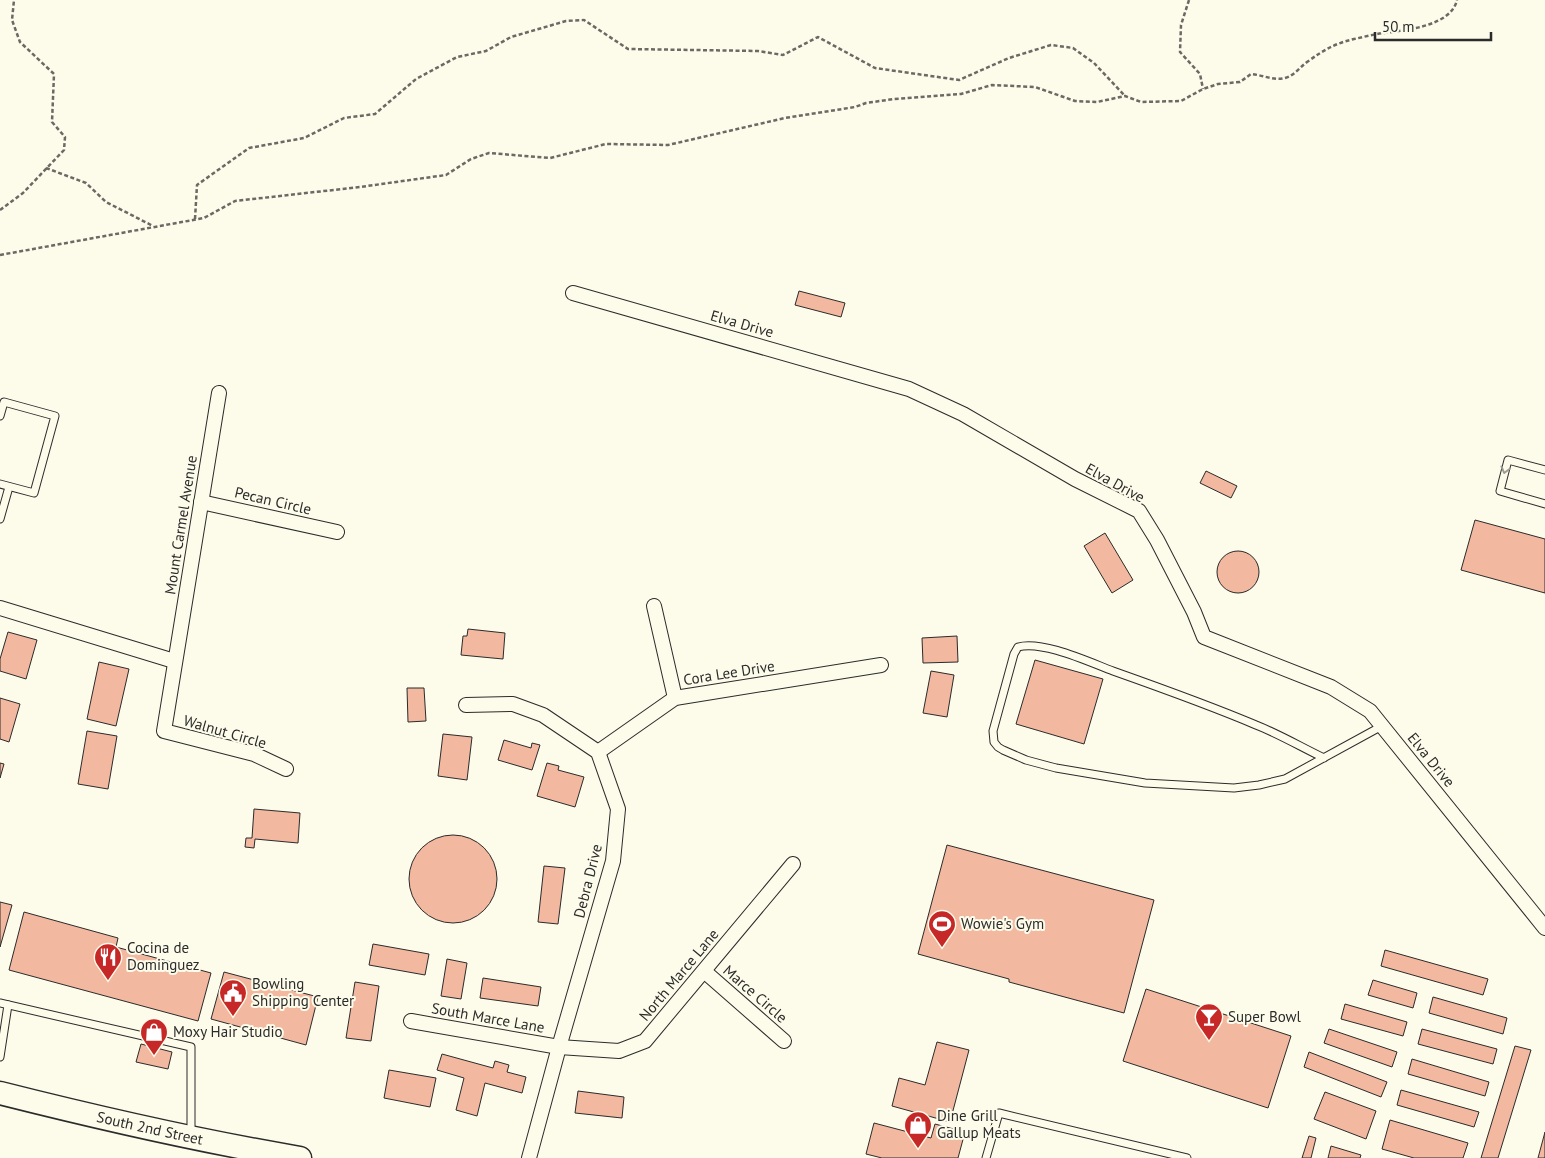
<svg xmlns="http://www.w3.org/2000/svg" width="1545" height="1158" font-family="'PT Sans',sans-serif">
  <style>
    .building { fill: #f2b8a0; stroke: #2b2b2b }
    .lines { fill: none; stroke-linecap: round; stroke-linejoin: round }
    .lane-casing { stroke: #2b2b2b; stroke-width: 9 }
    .street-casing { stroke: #2b2b2b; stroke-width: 16 }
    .primary-casing { stroke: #2b2b2b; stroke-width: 25 }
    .path { stroke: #6a6964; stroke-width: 2.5; stroke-dasharray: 4 2.5; stroke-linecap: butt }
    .lane { stroke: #fdfbea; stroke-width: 7 }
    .street { stroke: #fdfbea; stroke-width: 14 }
    .primary { stroke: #fdfbea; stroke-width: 22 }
    .oneway { stroke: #9e9d94 }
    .labels { text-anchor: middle; stroke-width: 4; stroke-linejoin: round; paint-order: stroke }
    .street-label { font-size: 15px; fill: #2b2b2b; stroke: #fdfbea }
    .poi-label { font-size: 15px; fill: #2b2b2b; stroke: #fdfbea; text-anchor: start }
  </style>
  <rect width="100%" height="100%" fill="#fdfbea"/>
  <g class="building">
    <path d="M799,291L845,303L841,317L795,305Z"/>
    <path d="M1206,471L1237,486L1231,498L1200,483Z"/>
    <path d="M1475,520L1545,539V593L1461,570Z"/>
    <path d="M1105,533L1133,580L1112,593L1084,546Z"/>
    <circle cx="1238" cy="572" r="21"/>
    <path d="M468,629L505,633L503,659L461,655L463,636H467Z"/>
    <path d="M8,632L37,640L26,679L0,671V659Z"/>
    <path d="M957,636L958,662L923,663L922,638Z"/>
    <path d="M1035,660L1103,679L1084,744L1016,724Z"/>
    <path d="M99,662L129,669L116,726L87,719Z"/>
    <path d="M931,671L954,675L947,717L923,713Z"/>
    <path d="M407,688H424L426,721L408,722Z"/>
    <path d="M0,698L20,704L9,742L0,739Z"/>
    <path d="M87,731L117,736L108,789L78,784Z"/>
    <path d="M443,734L472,737L467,780L438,776Z"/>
    <path d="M504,740L531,748L532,743L540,745L532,770L498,760Z"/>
    <path d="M0,763L4,764L0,778Z"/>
    <path d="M547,763L559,766L558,770L584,777L575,807L537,796Z"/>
    <path d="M254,809L300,813L298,843L255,839L254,848L245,847L246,838H252Z"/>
    <circle cx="453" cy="879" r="44"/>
    <path d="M947,845L1154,900L1124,1013L1009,982V979L918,954Z"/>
    <path d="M544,866L565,868L558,924L538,922Z"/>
    <path d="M0,902L12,905L0,947Z"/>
    <path d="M24,912L118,938L116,947L211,973L198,1021L9,970Z"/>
    <path d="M373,944L429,954L425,975L369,965Z"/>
    <path d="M1385,950L1488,979L1483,995L1381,966Z"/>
    <path d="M447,959L467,963L461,999L441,996Z"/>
    <path d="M224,972L318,997L306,1045L211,1019Z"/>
    <path d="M483,978L541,987L538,1006L480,998Z"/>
    <path d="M1373,980L1417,993L1413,1008L1368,995Z"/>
    <path d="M355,982L379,986L371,1041L346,1038Z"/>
    <path d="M1146,989L1291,1036L1268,1108L1123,1061Z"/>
    <path d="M1433,997L1507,1018L1503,1034L1429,1013Z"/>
    <path d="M1345,1004L1407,1022L1403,1036L1341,1019Z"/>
    <path d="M1329,1029L1397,1052L1392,1067L1324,1043Z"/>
    <path d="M1422,1029L1497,1049L1493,1064L1418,1044Z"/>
    <path d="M937,1042L969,1050L950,1122L892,1106L899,1078L925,1085Z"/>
    <path d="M141,1044L172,1052L168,1069L136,1062Z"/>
    <path d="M1515,1046L1531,1050L1498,1158H1481Z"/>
    <path d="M1309,1052L1387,1082L1381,1097L1304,1067Z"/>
    <path d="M442,1054L493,1068L495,1061L509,1065L507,1072L526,1077L522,1093L485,1083L477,1116L456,1110L464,1078L437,1070Z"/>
    <path d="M1412,1059L1489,1082L1485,1096L1408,1074Z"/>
    <path d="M389,1070L436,1078L430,1107L384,1098Z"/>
    <path d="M1401,1090L1479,1112L1474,1127L1397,1105Z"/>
    <path d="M578,1091L624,1097L622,1118L575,1113Z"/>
    <path d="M1325,1092L1376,1111L1366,1139L1314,1119Z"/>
    <path d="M1390,1120L1468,1143L1463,1158H1414L1382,1149Z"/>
    <path d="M874,1123L931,1138L935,1124L965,1132L958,1158H882L866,1154Z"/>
    <path d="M1545,1132V1158H1538Z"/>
    <path d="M1309,1136L1316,1138L1311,1158H1302Z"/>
    <path d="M1331,1146L1361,1155L1360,1158H1328Z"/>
  </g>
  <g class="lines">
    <g class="lane-casing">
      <g id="lane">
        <path d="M0,416L4,402L55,416L34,493L0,484"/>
        <path d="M1545,470L1508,460L1500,491L1545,504"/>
        <path d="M0,519L9,487"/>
        <path d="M1324,758C1301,747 1279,734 1256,725C1209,705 1161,688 1113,671C1089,662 1042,640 1018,647L1014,654L993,731L994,742L998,747L1003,750L1026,760L1056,768L1145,783L1234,788L1259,785L1285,779L1382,726"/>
        <path d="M0,1003L191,1047V1135"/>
        <path d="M0,1057L8,1005"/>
        <path d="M986,1158L999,1113L1187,1158"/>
      </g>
    </g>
    <g class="street-casing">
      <g id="street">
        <path d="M573,293L909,389L963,414L1075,479L1139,511L1157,540L1194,612L1204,637L1331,687L1370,711L1545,928"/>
        <path d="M219,393L164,731L254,754L286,769"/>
        <path d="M201,502L337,532"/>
        <path d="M654,606L675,698"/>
        <path d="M0,608L174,661"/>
        <path d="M466,705L513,704L543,715L598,752L618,809L613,861L559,1047L529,1158"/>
        <path d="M598,752L675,698L881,665"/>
        <path d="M704,971L784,1041"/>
        <path d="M411,1021L559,1047L619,1051L645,1041L793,864"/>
      </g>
    </g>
    <g class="primary-casing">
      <g id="primary">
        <path id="s1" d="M0,1093C99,1118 199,1141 300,1158"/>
      </g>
    </g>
    <g class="path">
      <path d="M1189,0L1181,25L1180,52L1200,74L1203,89"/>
      <path d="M46,168L86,183L106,202L153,226"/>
      <path d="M0,210L23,193L64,150L65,137L52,122L54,74L20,42L12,20L14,0"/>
      <path d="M195,219L197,185L249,148L304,138L344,118L375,114L416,79L457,57L486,51L511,37L566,21L584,20L628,49L758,51L783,55L818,37L875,68L959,80L1009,58L1051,45L1073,48L1094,63L1125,96"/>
      <path d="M0,255L204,218L235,201L360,187L446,175L471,159L489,153L550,158L606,144L668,145L785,118L855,107L866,103L894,99L961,94L992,85L1035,87L1075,101L1097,102L1125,96L1141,102L1181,101L1203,89L1218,84L1240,82L1251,74C1263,75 1274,81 1285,78C1295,75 1299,68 1307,62C1324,50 1333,44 1354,39C1364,37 1374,34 1384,33C1407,30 1451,26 1457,0"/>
    </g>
    <use href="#lane" class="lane"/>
    <use href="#street" class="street"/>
    <use href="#primary" class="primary"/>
  </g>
  <defs><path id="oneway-chevron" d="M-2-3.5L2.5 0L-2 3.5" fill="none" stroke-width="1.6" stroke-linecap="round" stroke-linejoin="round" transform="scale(1.25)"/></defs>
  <use class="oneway" href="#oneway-chevron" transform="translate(1505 470) rotate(105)"/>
  <defs>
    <g id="stadium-pin" transform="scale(1.4375)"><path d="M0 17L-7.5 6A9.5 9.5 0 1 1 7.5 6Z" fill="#c62828" stroke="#fdfbea"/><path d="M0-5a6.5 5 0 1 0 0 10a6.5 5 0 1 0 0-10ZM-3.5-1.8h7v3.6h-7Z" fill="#fff"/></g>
    <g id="restaurant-pin" transform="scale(1.4375)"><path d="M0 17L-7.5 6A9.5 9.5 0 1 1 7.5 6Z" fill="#c62828" stroke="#fdfbea"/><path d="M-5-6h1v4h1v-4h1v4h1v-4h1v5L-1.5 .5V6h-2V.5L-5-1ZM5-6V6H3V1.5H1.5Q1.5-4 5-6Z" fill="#fff"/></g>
    <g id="civic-pin" transform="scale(1.4375)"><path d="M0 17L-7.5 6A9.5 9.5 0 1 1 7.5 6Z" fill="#c62828" stroke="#fdfbea"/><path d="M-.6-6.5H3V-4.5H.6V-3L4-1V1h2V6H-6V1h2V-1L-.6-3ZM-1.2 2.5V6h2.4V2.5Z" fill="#fff"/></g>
    <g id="bar-pin" transform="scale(1.4375)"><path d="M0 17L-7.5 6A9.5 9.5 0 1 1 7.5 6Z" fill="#c62828" stroke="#fdfbea"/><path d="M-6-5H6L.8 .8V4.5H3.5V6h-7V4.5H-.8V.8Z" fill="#fff"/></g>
    <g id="shop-pin" transform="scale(1.4375)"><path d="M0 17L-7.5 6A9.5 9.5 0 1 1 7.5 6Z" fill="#c62828" stroke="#fdfbea"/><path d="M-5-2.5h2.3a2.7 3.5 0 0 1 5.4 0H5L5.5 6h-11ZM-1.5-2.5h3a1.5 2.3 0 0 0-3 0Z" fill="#fff"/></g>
  </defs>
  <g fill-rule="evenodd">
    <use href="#stadium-pin" x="942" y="924"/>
    <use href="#restaurant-pin" x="108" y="957"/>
    <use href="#civic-pin" x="233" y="993"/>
    <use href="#bar-pin" x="1209" y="1017"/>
    <use href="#shop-pin" x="154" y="1032"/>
    <use href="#shop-pin" x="918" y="1125"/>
  </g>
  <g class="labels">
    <g class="street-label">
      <text transform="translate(742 324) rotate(16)" y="5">Elva Drive</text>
      <text transform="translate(1115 483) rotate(29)" y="5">Elva Drive</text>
      <text transform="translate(273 501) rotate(13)" y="5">Pecan Circle</text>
      <text transform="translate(181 525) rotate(-81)" y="5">Mount Carmel Avenue</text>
      <text transform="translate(729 673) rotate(-9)" y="5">Cora Lee Drive</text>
      <text transform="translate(225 732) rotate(16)" y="5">Walnut Circle</text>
      <text transform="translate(1431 760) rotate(51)" y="5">Elva Drive</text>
      <text transform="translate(588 881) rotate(-76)" y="5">Debra Drive</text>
      <text transform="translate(679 975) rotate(-50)" y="5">North Marce Lane</text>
      <text transform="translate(755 994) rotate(41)" y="5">Marce Circle</text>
      <text transform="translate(488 1018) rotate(10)" y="5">South Marce Lane</text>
      <text dy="5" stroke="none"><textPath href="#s1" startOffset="154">South 2nd Street</textPath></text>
    </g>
    <g class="poi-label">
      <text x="961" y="929">Wowie's Gym</text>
      <text x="127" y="953">Cocina de<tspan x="127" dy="17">Dominguez</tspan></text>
      <text x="252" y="989">Bowling<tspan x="252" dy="17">Shipping Center</tspan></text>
      <text x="1228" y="1022">Super Bowl</text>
      <text x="173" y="1037">Moxy Hair Studio</text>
      <text x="937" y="1121">Dine Grill<tspan x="937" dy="17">Gallup Meats</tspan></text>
    </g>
  </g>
  <path d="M1375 32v8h116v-8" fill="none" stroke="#2b2b2b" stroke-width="2.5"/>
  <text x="1382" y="32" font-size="15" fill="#2b2b2b" stroke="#fdfbea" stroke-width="4" paint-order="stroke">50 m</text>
</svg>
